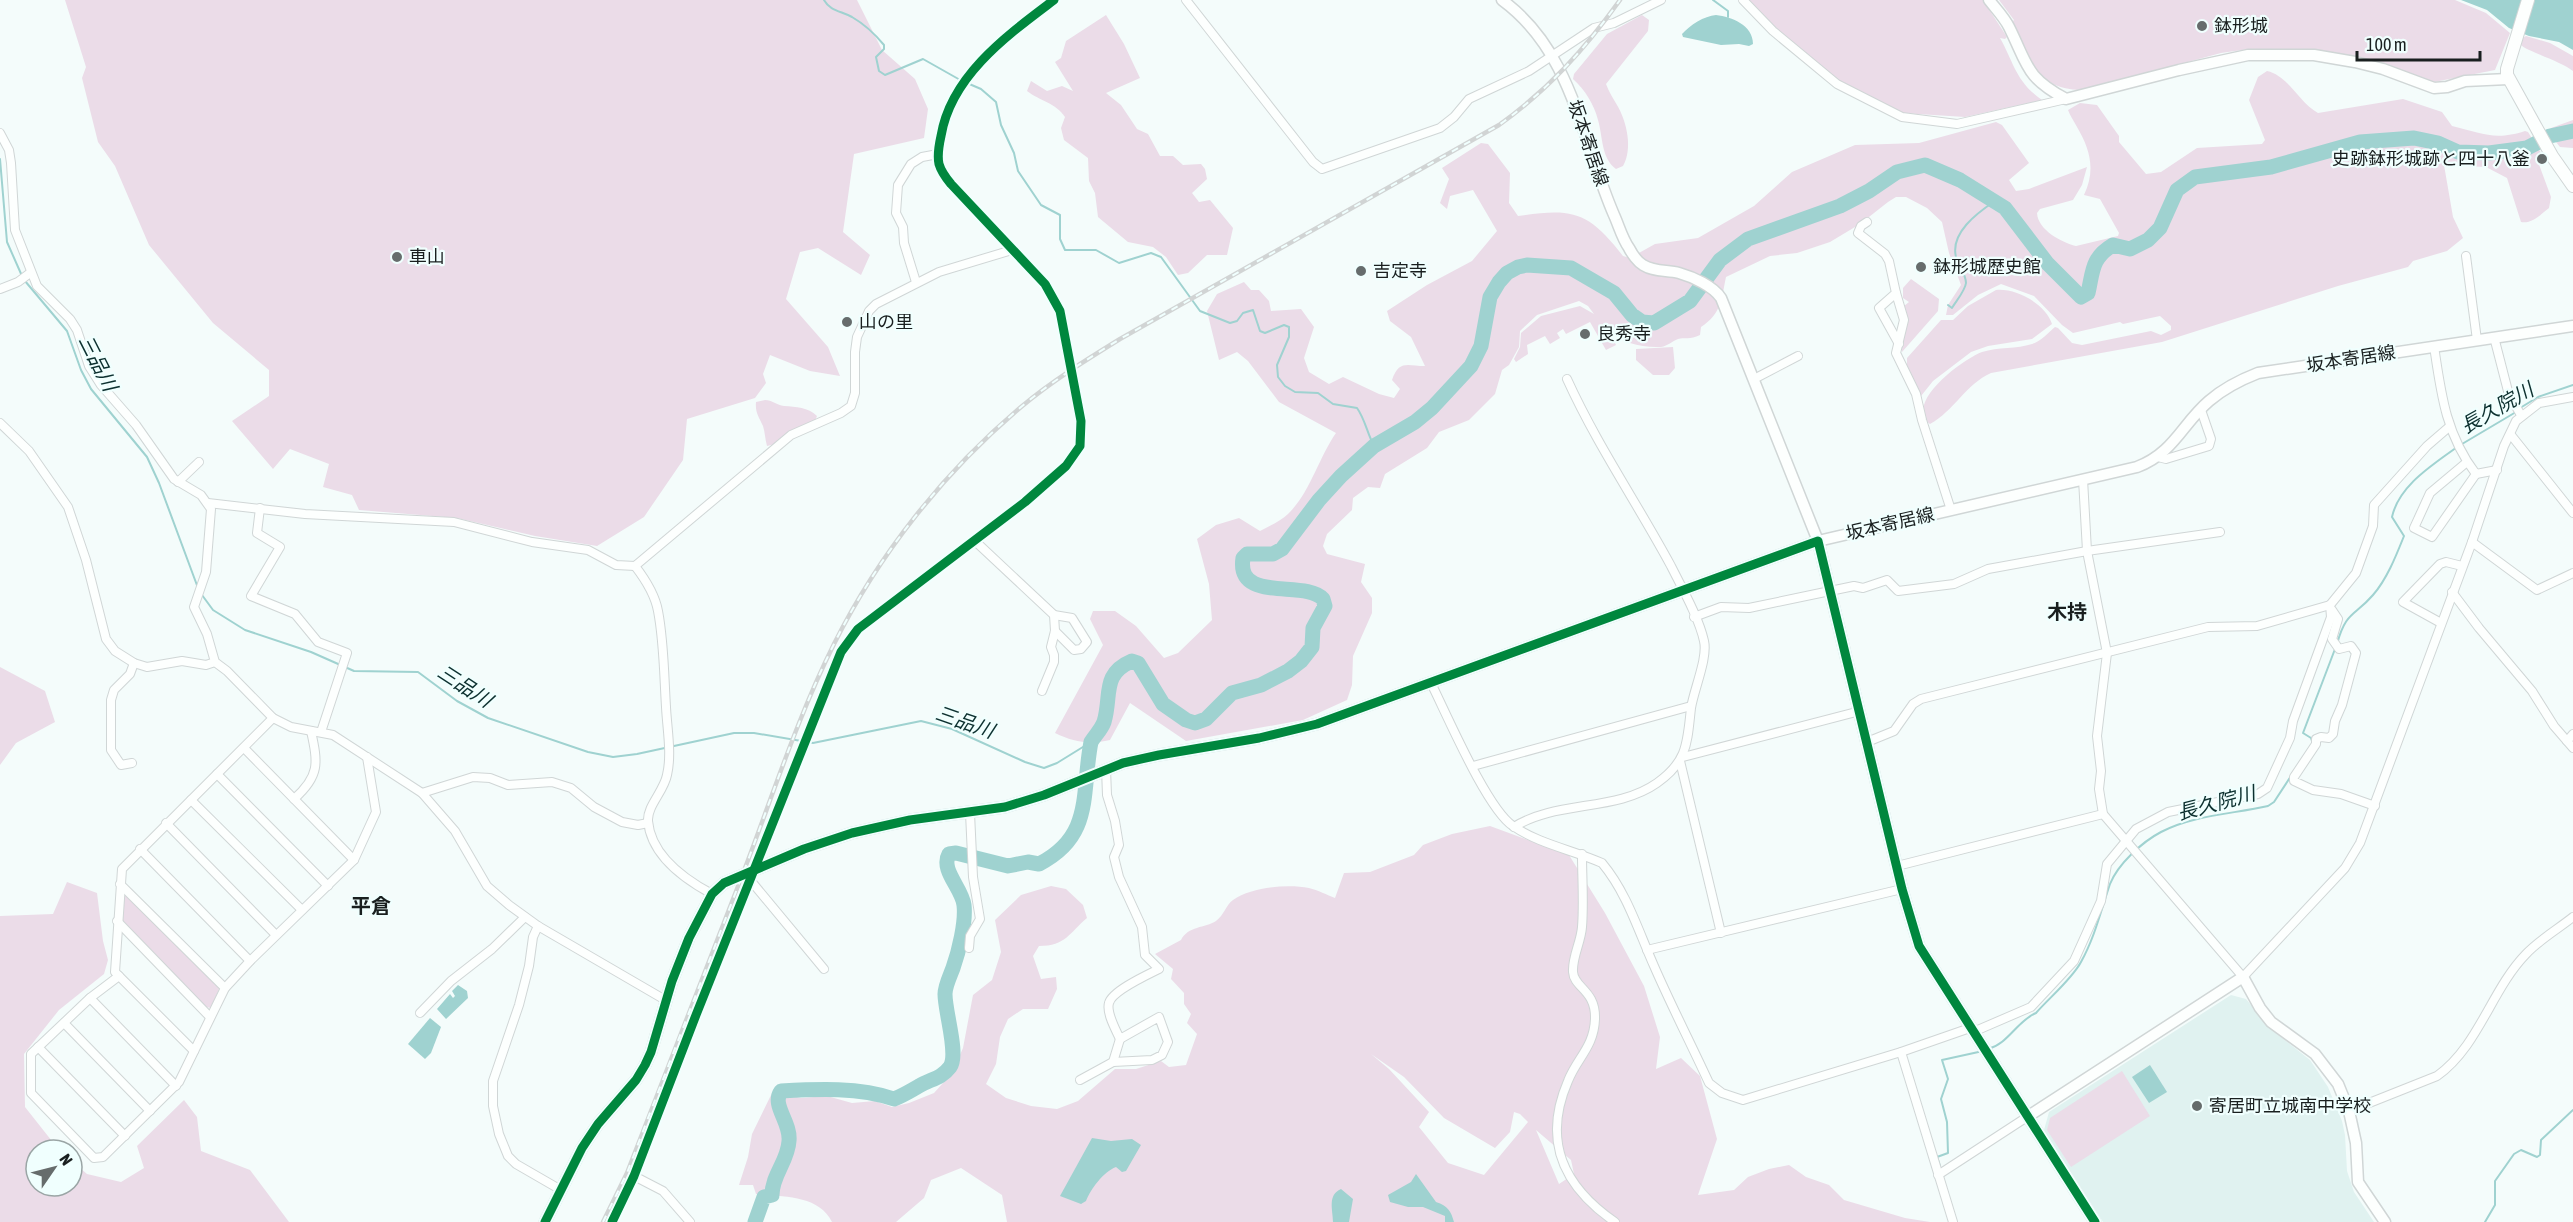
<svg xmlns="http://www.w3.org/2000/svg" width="2573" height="1222" font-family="'Asap Condensed','Noto Sans JP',sans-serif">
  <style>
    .built { fill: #e0f2f0 }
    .green { fill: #ebdce8; fill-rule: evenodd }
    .water { fill: #9fd2d0 }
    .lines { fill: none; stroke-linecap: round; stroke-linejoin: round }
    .stream { stroke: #9fd2d0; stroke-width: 2 }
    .river { stroke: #9fd2d0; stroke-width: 15 }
    .street-casing { stroke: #d0d6d6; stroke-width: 10 }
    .secondary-casing { stroke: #d0d6d6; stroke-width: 13 }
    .primary-casing { stroke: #d0d6d6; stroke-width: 14 }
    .street { stroke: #fdfffe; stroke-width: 8 }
    .secondary { stroke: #fdfffe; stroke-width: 10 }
    .primary { stroke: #fdfffe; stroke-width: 12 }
    .rail-casing { stroke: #d1d4d4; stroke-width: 4.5 }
    .rail { stroke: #f0fffe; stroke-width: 2; stroke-dasharray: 7; stroke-linecap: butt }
    .cycleway-casing { stroke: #f0fffe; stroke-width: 13 }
    .cycleway { stroke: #00873e; stroke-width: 9 }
    .poi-dot { fill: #666c6c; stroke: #f0fffe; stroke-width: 2 }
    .labels { text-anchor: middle; stroke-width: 4.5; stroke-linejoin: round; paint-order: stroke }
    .poi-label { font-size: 18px; fill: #191f1f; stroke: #f0fffe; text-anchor: start }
    .street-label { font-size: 18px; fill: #191f1f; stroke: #f0fffe }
    .water-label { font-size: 20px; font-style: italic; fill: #0c302f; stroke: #f0fffe }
    .neighbourhood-label { font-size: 20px; font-weight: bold; fill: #191f1f; stroke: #f0fffe }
  </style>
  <rect width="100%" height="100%" fill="#f4fcfb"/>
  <path class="built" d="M2231,995L2246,999L2272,1030L2310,1060L2328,1087L2342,1121L2345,1135L2347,1171L2354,1192L2374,1222H2103L2044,1130L2049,1112Z"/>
  <g class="green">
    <path d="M65,0H857L882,50L915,79L928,109L924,138L854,154L843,232L870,255L861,275L818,248L800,252L786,299L828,347L840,376L810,371L770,355L763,374L766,383L755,398L687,419L683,460L644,517L597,546L535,536L457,518L359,510L352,495L323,487L329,464L290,449L273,469L232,421L269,396V370L213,323L149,245L115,166L98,142L82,78L86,67Z"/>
    <path d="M1748,0H1983L2007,37L2005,39L2000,38C2014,63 2016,82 2042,100L1965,117L1902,113L1843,85L1785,37Z"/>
    <path d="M1999,0H2455L2486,13L2510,33L2495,70L2434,82L2366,59L2317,50L2249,49L2221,53L2084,90C2037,91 2030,60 2011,23L2014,20Z"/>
    <path d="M1106,15L1124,44L1140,78L1106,93L1121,105L1137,129L1148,134L1160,156H1173L1183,165L1201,164L1205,169L1207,179L1192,193L1199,202L1210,200L1233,228L1227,255H1207L1188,273L1178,275L1166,257L1153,247L1128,242L1098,217L1095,193L1089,181L1088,158L1064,140L1061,128L1065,117C1056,103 1040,101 1027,91L1031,81L1047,91L1062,86L1073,91L1055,62L1061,58L1066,41Z"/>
    <path d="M1642,15L1649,20L1648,31L1606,84C1609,92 1613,98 1617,105C1627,122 1633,149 1623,166L1616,169C1601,158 1603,137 1598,120C1594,104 1585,90 1573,79L1574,74L1607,34Z"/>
    <path d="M2526,36L2550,43L2573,56V71C2561,61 2526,51 2521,45L2523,38Z"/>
    <path d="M2267,71C2289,76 2299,103 2318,113L2403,99L2442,112L2452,126C2481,133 2495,141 2525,131L2528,132L2541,153L2537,159L2551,197L2549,208C2541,214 2532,224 2521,222L2507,178L2486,167L2444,165L2453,217L2463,238L2447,251L2413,261L2408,267L2338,286L2162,342L1991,373C1966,384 1954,411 1930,424C1903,403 1963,359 1982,352C1998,347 2017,349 2032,344C2041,341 2048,333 2055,327L2058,328L2072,343L2082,345L2151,331L2161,335L2171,330V326L2160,316L2123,324L2120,322L2073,333L2062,325L2034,296L2001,284L1978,295L1953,315H1946L1948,305L1961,285L1949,253L1942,222L1927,208L1906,197H1896L1888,202L1860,224L1830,242L1797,253L1770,256L1726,277C1721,300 1722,313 1701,327L1700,335C1690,340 1684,337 1678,339C1672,341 1668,346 1661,347C1642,348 1621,343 1608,330L1616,345L1606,350L1590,322L1566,334L1563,329L1557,333L1560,338L1550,344L1545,336L1527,345L1528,354L1516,362L1514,359L1520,347L1521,333L1541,316L1580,306L1594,314L1588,306L1579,301L1537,315L1520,331L1519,347L1509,365L1502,370L1495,394L1469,420L1439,432L1427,448L1385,474L1380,488L1368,487L1353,498L1352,510L1327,534L1323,546L1327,554L1365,564L1361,582L1372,598V613L1353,656L1352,685L1347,700L1303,720L1186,741L1130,703L1110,740C1089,745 1074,742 1055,733L1103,645L1090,619L1093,611H1115L1136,626L1164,658L1178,653L1212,620L1209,584L1197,539L1216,525L1239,518L1260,531C1269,526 1281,521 1288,514C1310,493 1319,457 1336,433L1279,402L1248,361L1237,352L1219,360L1207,311L1217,294L1244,282L1251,290H1259L1269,301L1271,311L1301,309L1314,327L1304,358L1309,372L1329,384L1343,377L1379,394L1394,398L1400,389L1392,380C1399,359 1408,366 1425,366L1411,337L1390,321L1387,311L1427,285L1472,261L1497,231L1473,190L1450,196L1447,209L1440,203L1449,179L1442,168L1481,143L1488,144L1510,173L1509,203L1518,216C1573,208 1588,211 1623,256L1630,258L1655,244L1698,238L1754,206L1792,172L1855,145L1919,143L1996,122L2002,125L2029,163L2009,180L2016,191L2029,189L2087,167L2082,185L2073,200L2040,209L2037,213C2038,230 2061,242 2076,246L2118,236L2119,233L2100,199L2084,195C2096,170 2090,149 2077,127C2074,121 2070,116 2068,110L2080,103L2097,105L2119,136V142L2146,174L2161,172L2197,148L2262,144L2265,140L2249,100L2258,77Z"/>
    <path d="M2573,120V148L2560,147L2548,132L2551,128Z"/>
    <path d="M1911,279L1939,299L1938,311L1902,352L1903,307L1909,302L1903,298V288Z"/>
    <path d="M1996,290C2016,288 2046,304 2052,324L2032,339L1988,346L1971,352L1933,381L1921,396L1907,366V358L1941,320H1953L1968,306Z"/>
    <path d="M1673,347L1675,368L1669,375H1653L1636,360V349Z"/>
    <path d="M765,400C772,400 777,405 784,406C796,407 808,407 817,416L815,421L787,434L779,443L767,446C765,439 765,432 763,426C759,417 755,413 756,402Z"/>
    <path d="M0,667L45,691L55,722L16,743L0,765Z"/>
    <path d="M1490,826L1569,855L1605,913L1644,986L1660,1037L1656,1069L1681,1058L1700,1076L1717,1139L1698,1195L1734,1190L1748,1177L1769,1169L1789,1165L1806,1177L1829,1185L1844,1200L1905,1218L1930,1222H1007L1002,1195L961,1168L931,1180L924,1198L896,1222H832C819,1195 783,1197 756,1194L753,1185H739L748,1157L752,1134L773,1091L801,1098L827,1096L852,1103L875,1101L892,1107L909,1103L934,1093L952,1073L963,1048L973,995L992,980L1001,952L995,920L1021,895L1051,886L1066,889L1083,905L1087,918C1069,933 1066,946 1039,946L1033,956L1041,979L1056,977L1057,989L1048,1009H1023L1008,1019L1000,1037L996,1064L986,1084L1006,1098L1031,1106L1057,1109L1078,1101L1115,1069H1136L1161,1061L1169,1067L1186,1065L1197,1034L1187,1023L1191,1014L1184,1004V993L1171,979L1173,969L1155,954L1181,940C1188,926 1205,928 1216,921C1224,915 1226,905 1233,900C1252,887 1287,884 1309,888C1318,890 1327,895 1335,898L1344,873L1370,872L1414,855L1423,845L1452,834ZM1371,1054L1404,1077L1444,1118L1495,1148L1510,1132L1514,1112L1520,1114L1528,1122L1484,1175L1448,1163L1419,1127L1429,1112L1389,1069ZM1536,1130L1571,1160L1574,1174L1559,1184Z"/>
    <path d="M67,882L97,893L103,941L108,960L104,974L59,1010L24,1054L25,1107L59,1150H36V1186H72V1161L87,1174L121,1182L144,1168L137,1146L184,1100L197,1117L201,1151L250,1170L289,1222H0V916L53,914Z"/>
    <path d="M127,894L218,986L219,989L211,1008L206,1007L122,922L123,896Z"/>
    <path d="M2122,1071L2150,1116L2071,1167L2047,1130L2050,1118Z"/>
  </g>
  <g class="water">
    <path d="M2461,0H2573V50L2559,42L2529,36L2509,28L2487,10Z"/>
    <path d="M1716,15C1732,17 1753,25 1753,44L1749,46L1739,44L1721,45L1683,37L1682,34C1690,25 1704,16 1716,15Z"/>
    <path d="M458,985L467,991L468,998L446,1019L437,1009L450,994L453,998L455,996L452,991Z"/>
    <path d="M430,1018L441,1027L431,1053L425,1059L408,1044Z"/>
    <path d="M2150,1065L2167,1092L2149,1103L2132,1077Z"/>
    <path d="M1092,1138L1111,1141L1132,1139L1141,1145L1126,1171L1122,1172L1116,1167C1103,1172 1091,1189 1086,1201L1081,1204L1060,1196Z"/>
    <path d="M1416,1174L1436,1202C1448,1206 1451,1211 1454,1222H1445V1216L1423,1207H1408L1390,1202L1388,1195L1411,1182Z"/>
    <path d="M1341,1189L1353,1199L1349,1222H1333C1333,1210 1327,1195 1341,1189Z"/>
  </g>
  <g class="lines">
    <g class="stream">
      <path d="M824,0C830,11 841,11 852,17C864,24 875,34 884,45V49L876,57L879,71L885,75L923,59L962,81"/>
      <path d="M1713,0L1728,11V17"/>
      <path d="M967,83L981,89L996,102L1001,125L1014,153L1018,171L1041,205L1060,215V239L1065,250H1096L1119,263L1151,253L1161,257L1200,311L1230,323L1237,321L1243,313L1253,310L1260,331L1265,333L1284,325L1289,327V337L1277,365L1278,377L1285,386L1295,392L1318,393L1333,404L1357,408C1365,419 1367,433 1374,446"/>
      <path d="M0,159L7,242L22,276"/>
      <path d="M25,281L67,331L81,370L91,389L147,457L159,483L198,588"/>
      <path d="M1948,305L1952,308C1956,301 1965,291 1966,283C1966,275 1959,265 1956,257C1950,233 1977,213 1995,201"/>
      <path d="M2520,408L2538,397L2573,385"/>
      <path d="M2462,444L2516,412"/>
      <path d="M202,595L213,610L245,630L311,652L354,671L418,672L457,701L488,718L588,752L613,757L637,754L734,733H754L813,743L921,721L952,729L1025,762L1044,768L1057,763L1091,742"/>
      <path d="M2337,644C2346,611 2354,617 2373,595C2387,579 2396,556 2404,536L2392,517C2399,485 2433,465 2457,447"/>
      <path d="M2313,744L2311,738L2303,733L2335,649"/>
      <path d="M1988,1049C2008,1044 2017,1021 2036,1013C2049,998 2072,979 2081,962C2095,937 2101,910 2110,884C2118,864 2142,842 2161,832C2193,815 2233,814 2268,806L2274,802L2291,776"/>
      <path d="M1940,1166L1937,1157L1948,1153L1947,1122L1941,1099L1948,1079L1942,1060L1983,1051"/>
      <path d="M2485,1222L2495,1205V1181L2514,1154L2521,1150L2537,1157L2540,1155L2541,1140L2573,1110"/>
    </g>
    <path class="river" d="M755,1222L764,1197L772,1195C772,1175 788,1161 789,1141C791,1122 771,1105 781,1091C818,1089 859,1087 894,1099C904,1095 910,1091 919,1086C930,1079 941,1079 950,1067C959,1054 945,1013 945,994C945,986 950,976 953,968C959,951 966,922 964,905C962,888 940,870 949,854L956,853L1008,866L1028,862L1039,864C1094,836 1081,793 1091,742C1096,734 1101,730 1104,722C1112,696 1101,674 1132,661L1138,663L1163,704L1186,720L1195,723L1206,719L1232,693L1261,685L1288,671L1301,661L1312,647L1313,628L1325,606L1323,599C1305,579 1236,604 1243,558L1247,554H1273L1282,549L1319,500L1341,476L1374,446L1415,422L1432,408L1471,366L1481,346L1490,297L1499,282L1507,273L1518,267L1527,265L1571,268L1614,293L1632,315L1642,322L1654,323L1690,301L1720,260L1748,239L1840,206L1869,191L1897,172L1925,165L1960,180L2005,208L2047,263L2081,297L2088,293C2093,272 2091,258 2113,245L2130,249L2148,240L2160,228L2177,190L2195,177L2271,167L2360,142L2414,138L2438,143L2458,152L2489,153L2527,148L2550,136L2573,131"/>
    <g class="street-casing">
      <g id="street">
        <path d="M1186,0L1313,162L1322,169L1440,128L1454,117L1469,99L1529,71L1594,28L1614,23L1661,0"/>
        <path d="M1743,0L1773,31L1837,84L1902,117L1957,124L2066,99"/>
        <path d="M0,133L9,150L11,163L15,230L37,286L70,319L77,330L89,366L101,385L136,425L174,479L201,495L211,509L206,572L194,607L207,634L215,662L227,671L273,718L291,727L333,735L422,793L455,831L487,886L509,905L538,926L667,1001"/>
        <path d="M1867,222L1861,226L1858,233L1885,254L1889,261L1896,293L1879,308L1899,344"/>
        <path d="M2466,256L2477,340"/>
        <path d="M916,282L904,243L903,227L896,213L898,185L911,164L922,157L938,154"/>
        <path d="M0,289L18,282L30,273"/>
        <path d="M1896,293L1904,320L1896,353L1916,394L1922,420L1951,510"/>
        <path d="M2494,337L2509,395L2521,415"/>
        <path d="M2434,346C2441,394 2446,435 2476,474L2497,470"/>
        <path d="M1754,379L1798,356"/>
        <path d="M0,423L29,451L68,507L86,560L106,639L115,651L134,663L147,667L182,661L206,665L215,662"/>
        <path d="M2511,435L2573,513"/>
        <path d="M2158,457L2166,459L2209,446L2211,439L2201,410"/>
        <path d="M2467,462L2430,493L2414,528L2432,537L2476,474"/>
        <path d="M2083,479L2087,551L2107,653L2097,736L2101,771L2099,789L2103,814L2243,977L2345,868L2360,843L2472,542L2504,446L2516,421L2539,403L2573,397"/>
        <path d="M178,482L199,462"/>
        <path d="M208,503L305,514L454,522L532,542L588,550L616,565L635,566L791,435L841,413L851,406L855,393V352L857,337L869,311L876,304L939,272L1012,250"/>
        <path d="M260,508L257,533L280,547L251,596L295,614L318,642L347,653L321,732"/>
        <path d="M975,541L1054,615L1055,631L1051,647L1054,655V662L1042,691"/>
        <path d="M2472,542L2537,590L2573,573"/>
        <path d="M635,566C645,579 655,594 658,611C664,642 664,675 666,707C667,728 672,754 667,775C664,791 647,806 648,821C651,856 684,879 712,894"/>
        <path d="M2452,592L2479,628L2532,691L2554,726L2573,748"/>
        <path d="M2332,610L2338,619L2332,639L2339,649L2351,646L2356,653L2342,705L2335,721L2333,734L2329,738L2321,737L2316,739V744L2294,777V781L2313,790L2341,794L2375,806"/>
        <path d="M1054,615L1072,618L1087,642L1081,649L1074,650L1055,631"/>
        <path d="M1694,617L1721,607L1749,608L1854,586L1863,588L1887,580L1898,591L1954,584L1988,569L2087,551L2220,532"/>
        <path d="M2441,623L2403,602L2440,564L2446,562L2462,566"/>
        <path d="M1431,683C1447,715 1487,809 1513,826C1539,844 1573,850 1602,863C1627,893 1638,930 1654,966C1671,1005 1691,1044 1709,1083L1722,1093L1743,1100L1901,1052L1970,1028"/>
        <path d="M2567,741L2573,734"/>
        <path d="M1867,742L1894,731L1913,704L1921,699L2208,627L2257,626L2330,605L2356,573L2373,526L2374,505L2427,446L2449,427"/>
        <path d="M244,748L354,860"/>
        <path d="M1683,757L1860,711"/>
        <path d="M1680,761L1721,933"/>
        <path d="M132,763L121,765L111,750V700L114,690L130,674L134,663"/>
        <path d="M1473,766L1691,706"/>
        <path d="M1106,769L1107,795L1115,821L1119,845L1114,857L1119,877L1142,927L1145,955L1159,969C1147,975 1112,991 1109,1003C1106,1013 1116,1030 1120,1039L1159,1017L1168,1042L1162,1055L1152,1060L1113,1062"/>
        <path d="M217,774L328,886"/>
        <path d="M422,793L473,777L490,778L508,785L552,782L571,788L594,807L622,822L638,825L648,823"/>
        <path d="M294,799C320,776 318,763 311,731"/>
        <path d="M191,800L302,910"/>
        <path d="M166,823L276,935"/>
        <path d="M1514,827C1556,800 1616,812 1657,783C1688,761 1687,743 1691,708C1694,689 1708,658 1704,641C1699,618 1682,588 1671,566C1637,503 1597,445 1567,379"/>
        <path d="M140,849L250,961"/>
        <path d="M1582,854C1582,878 1584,903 1582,927C1581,942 1572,957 1573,972C1574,988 1596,990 1595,1019C1594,1047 1577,1058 1568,1081C1542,1141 1563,1186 1615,1222"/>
        <path d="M1897,866L2103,814"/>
        <path d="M751,881L824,969"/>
        <path d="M120,884L225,988"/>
        <path d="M117,921L210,1017"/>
        <path d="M538,926L533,937L529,966L519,1005L493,1081V1106L499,1134L508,1156L516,1164L561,1190"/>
        <path d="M969,948L970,936L980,919L973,877L970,813"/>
        <path d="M1647,950L1902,889"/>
        <path d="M119,976L90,998L31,1054V1093L94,1158L103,1157L179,1082L225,988L250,961L354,860L376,812L367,757"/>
        <path d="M90,998L176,1086"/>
        <path d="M420,1013L451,981L492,949L525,917"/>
        <path d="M64,1023L150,1111"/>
        <path d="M1973,1032L2031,1007L2074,961L2101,901L2107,864L2136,829L2168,812L2258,794L2267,788L2290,738L2293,721L2331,617L2330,605"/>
        <path d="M38,1047L125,1136"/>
        <path d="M194,1051L115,972L122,869L273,718"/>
        <path d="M1901,1052L1953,1222"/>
        <path d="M1080,1080L1113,1062L1120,1039"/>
        <path d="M2349,1111L2437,1076C2479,1046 2491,990 2526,954C2539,940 2558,929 2573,917"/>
        <path d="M1938,1175L2027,1117"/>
        <path d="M634,1176L663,1191L690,1222"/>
        <path d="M612,1222L634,1176L696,1015L841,652L858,629L1025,502L1066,466L1080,446L1081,421L1060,311L1045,284L951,184C946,178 941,171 939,164C937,155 939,145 941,136C951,75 1009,34 1054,0"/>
      </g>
    </g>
    <g class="secondary-casing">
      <g id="secondary">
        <path d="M1502,0C1573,52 1581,139 1614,215C1619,226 1622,238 1629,248C1632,254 1638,262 1643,265C1654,272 1667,270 1679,273C1693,277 1713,286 1721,298L1818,541L1902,889L1919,946L2095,1222"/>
        <path d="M1989,0C1996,9 2004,17 2009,27C2028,65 2025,77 2066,99L2179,70L2248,55H2314L2355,62L2383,69L2434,88L2447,87L2465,81L2508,79"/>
        <path d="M2027,1117L2243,977L2260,1008L2271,1022L2315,1054L2338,1084L2349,1111L2356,1143L2358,1182L2385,1222"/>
        <path d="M545,1222L582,1148L598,1124L636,1080L645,1065L651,1052L672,981L689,938L712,894L724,883L804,849L852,833L910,820L1005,807L1044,795L1123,763L1159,755L1259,738L1317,724L1818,541L2137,467C2174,453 2182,424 2209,401C2224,388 2240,380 2258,373L2573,326"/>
      </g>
    </g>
    <g class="primary-casing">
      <path id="primary" d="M2528,0L2507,69V75L2552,156L2573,186"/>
    </g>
    <use href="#street" class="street"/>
    <use href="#secondary" class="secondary"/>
    <use href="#primary" class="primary"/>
    <g class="rail-casing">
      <path id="rail" d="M603,1222L627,1173C665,1073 704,975 742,876C772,798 797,718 834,644C879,554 944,472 1021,407C1052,381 1086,360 1120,339L1499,125C1548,90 1585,49 1620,0"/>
    </g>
    <use href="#rail" class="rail"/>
    <g class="cycleway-casing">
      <g id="cycleway">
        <path d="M545,1222L582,1148L598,1124L636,1080L645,1065L651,1052L672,981L689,938L712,894L724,883L804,849L852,833L910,820L1005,807L1044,795L1123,763L1159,755L1259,738L1317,724L1818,541L1902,889L1919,946L2095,1222"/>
        <path d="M612,1222L634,1176L696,1015L841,652L858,629L1025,502L1066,466L1080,446L1081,421L1060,311L1045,284L951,184C946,178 941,171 939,164C937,155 939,145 941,136C951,75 1009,34 1054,0"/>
      </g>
    </g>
    <use href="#cycleway" class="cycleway"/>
  </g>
  <g class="poi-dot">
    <circle cx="2202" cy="26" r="6"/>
    <circle cx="2542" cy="159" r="6"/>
    <circle cx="397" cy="257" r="6"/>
    <circle cx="1921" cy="267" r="6"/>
    <circle cx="1361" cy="271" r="6"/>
    <circle cx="847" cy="322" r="6"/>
    <circle cx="1585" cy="334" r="6"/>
    <circle cx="2197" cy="1106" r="6"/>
  </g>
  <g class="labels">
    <g class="poi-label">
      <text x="2214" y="32">鉢形城</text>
      <text x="2530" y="165" text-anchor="end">史跡鉢形城跡と四十八釜</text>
      <text x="409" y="263">車山</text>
      <text x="1933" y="273">鉢形城歴史館</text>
      <text x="1373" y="277">吉定寺</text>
      <text x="859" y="328">山の里</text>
      <text x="1597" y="340">良秀寺</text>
      <text x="2209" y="1112">寄居町立城南中学校</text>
    </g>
    <g class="street-label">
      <text transform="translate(1588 143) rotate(71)" y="6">坂本寄居線</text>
      <text transform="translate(2351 359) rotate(-9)" y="6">坂本寄居線</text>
      <text transform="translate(1890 524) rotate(-13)" y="6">坂本寄居線</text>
    </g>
    <g class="water-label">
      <text transform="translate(98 363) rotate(63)" y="7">三品川</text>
      <text transform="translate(2497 408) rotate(-30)" y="7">長久院川</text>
      <text transform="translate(465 686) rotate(33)" y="7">三品川</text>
      <text transform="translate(965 722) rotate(19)" y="7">三品川</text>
      <text transform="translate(2216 803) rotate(-15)" y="7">長久院川</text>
    </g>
    <g class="neighbourhood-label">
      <text x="2067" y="619">木持</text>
      <text x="371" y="913">平倉</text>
    </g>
  </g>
  <g transform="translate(54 1168) rotate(55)"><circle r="28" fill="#f0fffe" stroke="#9aa5a5" stroke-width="1.5"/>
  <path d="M0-4.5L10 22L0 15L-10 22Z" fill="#666c6c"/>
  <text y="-9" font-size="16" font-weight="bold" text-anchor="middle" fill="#191f1f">N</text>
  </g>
  <path d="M2357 51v9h123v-9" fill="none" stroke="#191f1f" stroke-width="3"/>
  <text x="2366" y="51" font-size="18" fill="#191f1f" stroke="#f0fffe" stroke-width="4.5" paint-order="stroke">100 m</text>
</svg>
